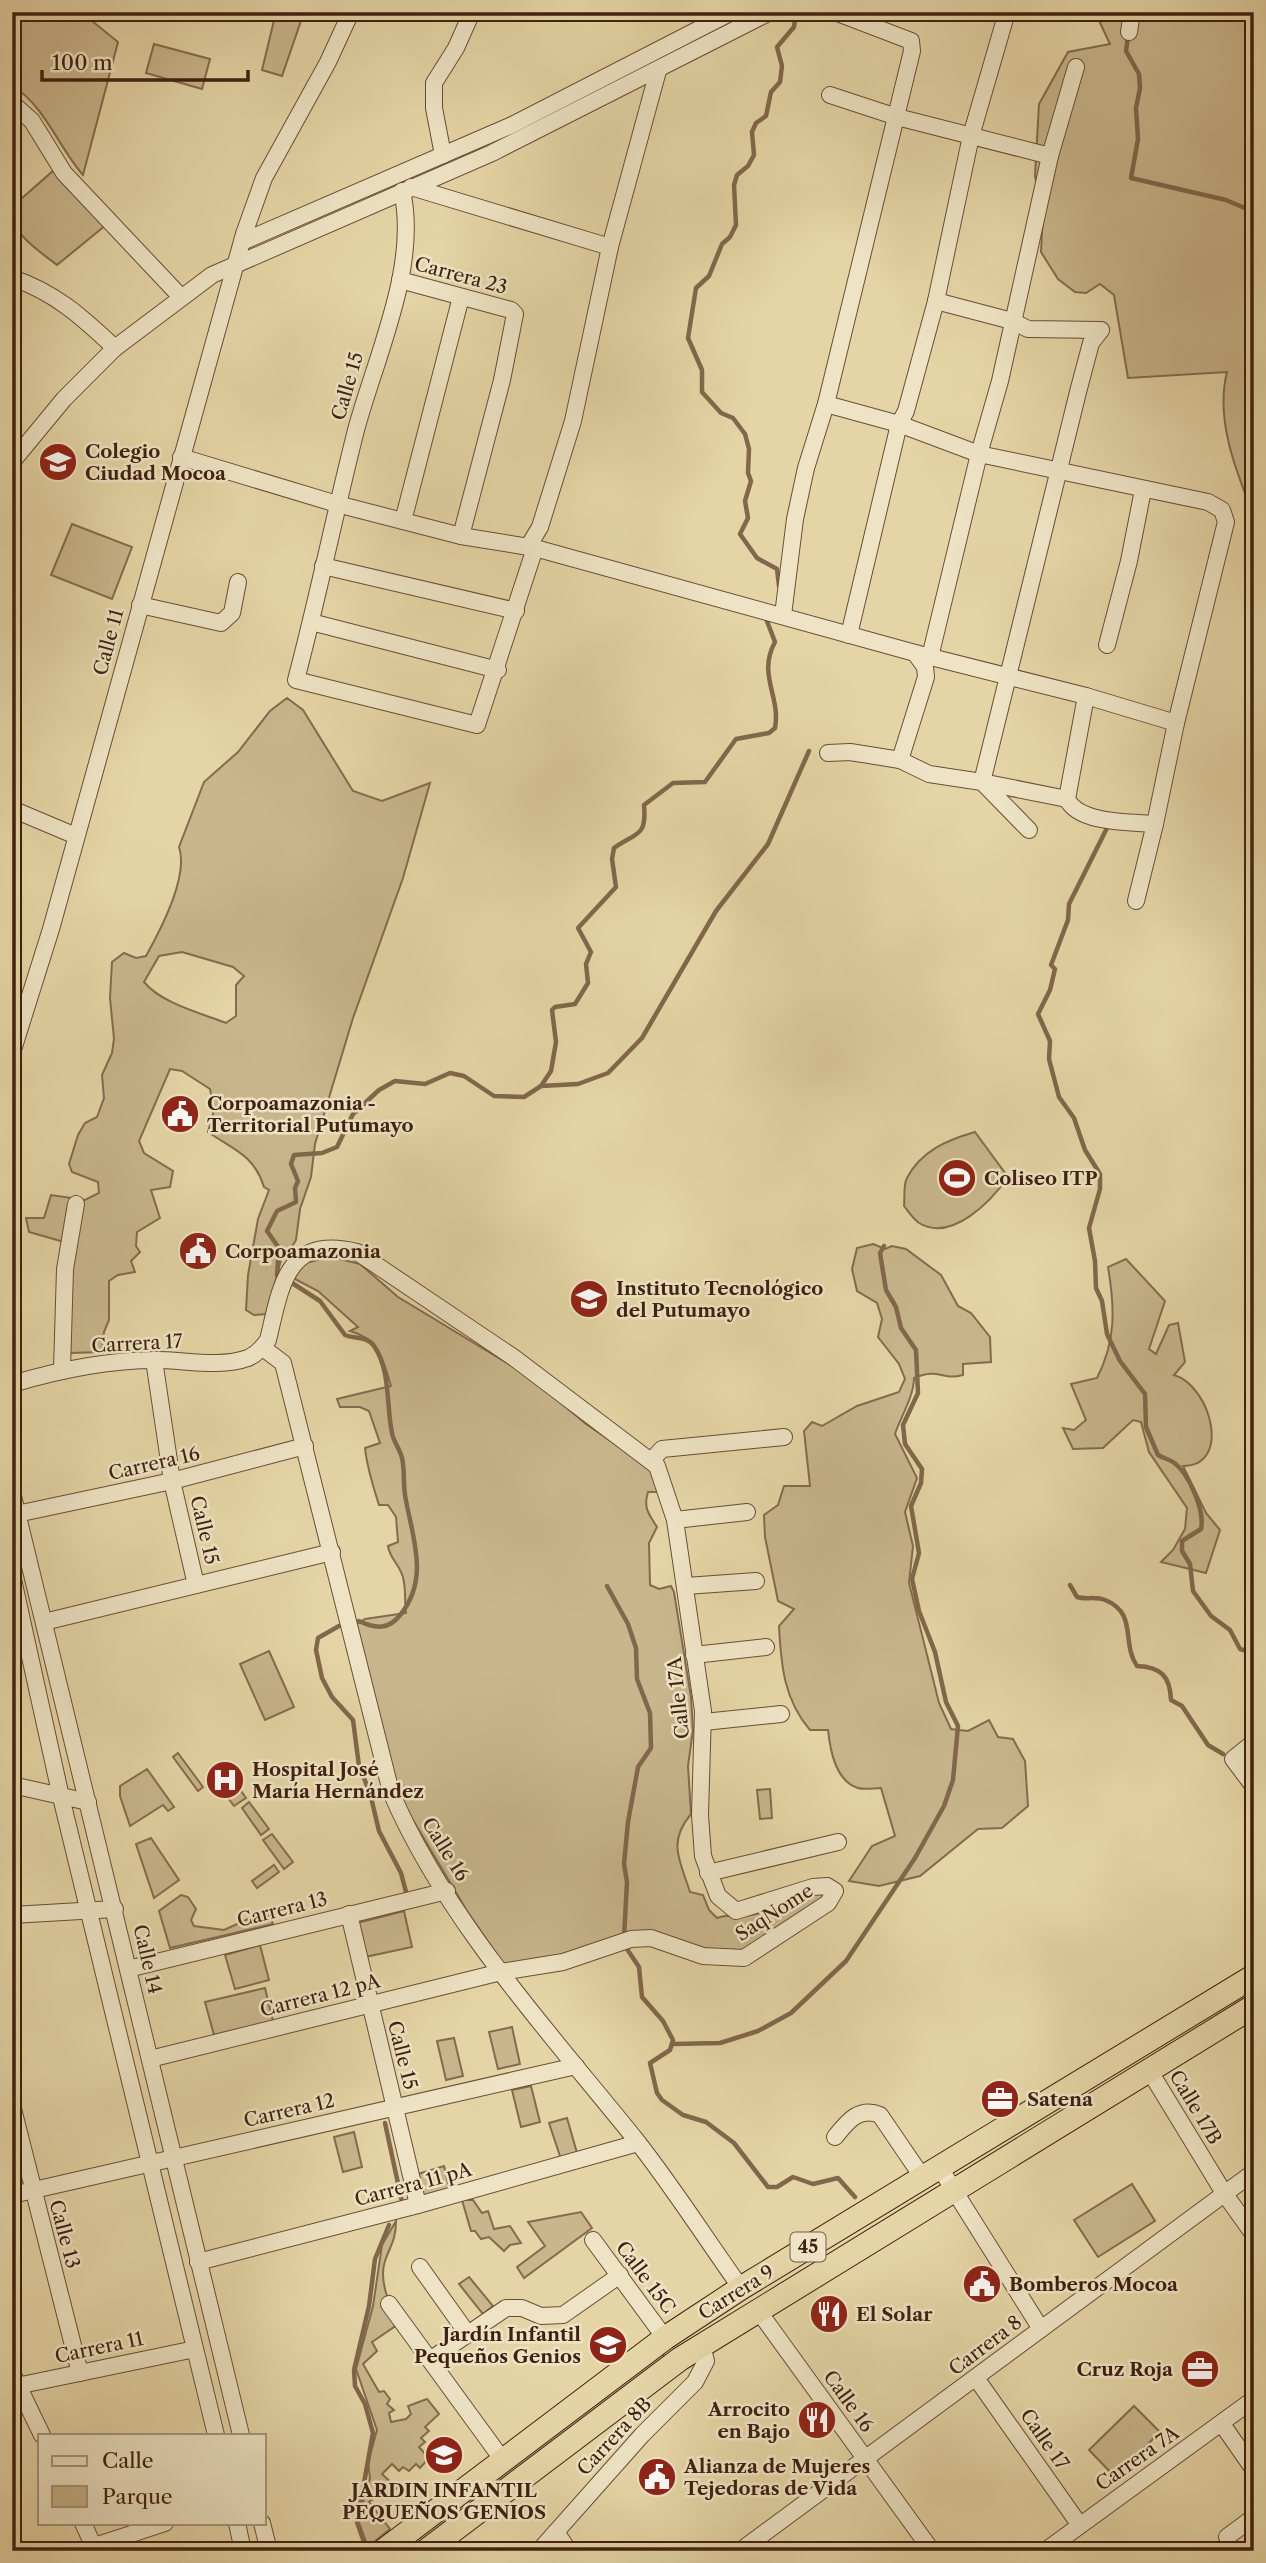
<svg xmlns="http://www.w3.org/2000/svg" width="1266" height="2563" font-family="'Libre Caslon Text',serif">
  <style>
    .green { fill: #c9b68c; stroke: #846b4e; stroke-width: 2; fill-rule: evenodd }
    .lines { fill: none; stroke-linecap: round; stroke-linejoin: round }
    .stream { stroke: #81674b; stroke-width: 4.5 }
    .minor-casing { stroke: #694d36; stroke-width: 18 }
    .highway-casing { stroke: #402010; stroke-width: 25 }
    .minor { stroke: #eee4c5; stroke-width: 16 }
    .highway { stroke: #e5d5a6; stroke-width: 23 }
    .labels { text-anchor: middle; stroke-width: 5; stroke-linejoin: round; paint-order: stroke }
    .shield { fill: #eee4c5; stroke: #745b46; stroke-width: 2 }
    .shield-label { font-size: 18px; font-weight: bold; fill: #402010 }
    .street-label { font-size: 19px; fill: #402010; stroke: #eee4c5 }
    .poi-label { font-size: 19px; font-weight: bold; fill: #402010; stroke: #eee4c5; text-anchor: start }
  </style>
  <rect width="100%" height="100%" fill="#e5d5a6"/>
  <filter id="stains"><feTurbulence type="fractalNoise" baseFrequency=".00286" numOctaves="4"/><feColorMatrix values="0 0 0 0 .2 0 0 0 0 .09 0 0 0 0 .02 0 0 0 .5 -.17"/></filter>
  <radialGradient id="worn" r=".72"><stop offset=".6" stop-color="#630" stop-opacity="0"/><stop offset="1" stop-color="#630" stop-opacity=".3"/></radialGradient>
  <g class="green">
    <path d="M12,12H81L118,42L83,175C59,148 44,104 12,86Z"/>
    <path d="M276,12H304L282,76L262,70Z"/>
    <path d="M1095,12H1254V516C1236,472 1215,419 1227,372L1128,378L1114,295L1100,284L1086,293L1075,292L1058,279L1041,252L1043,212L1035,176L1039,104L1068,52L1110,44Z"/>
    <path d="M154,44L210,59L202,89L146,73Z"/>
    <path d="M54,170L106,225L57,265C36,248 12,236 12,207Z"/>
    <path d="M72,524L132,547L112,599L51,575Z"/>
    <path d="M287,698L303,710L353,791L382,801L430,783L403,878L353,1018L315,1144L311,1177L300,1209L296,1240L288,1253L282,1256L267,1314L254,1315L246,1310L248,1275L258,1219L269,1190L264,1187C254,1155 234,1150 208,1132L214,1110L210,1089L182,1071L170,1069L139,1141L144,1153L173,1171L170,1187L151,1190L160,1218L137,1232L136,1246L140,1252L131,1261L135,1272L118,1275L109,1281V1320L104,1332L102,1352L70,1353L71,1244L29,1232L26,1218H44L51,1195L85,1200L99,1193L98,1182L72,1172L69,1164L78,1135L85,1123L97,1117L104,1098L102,1075L112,1053L114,1039L110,998L112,962L124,953L136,958L146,956C160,931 189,876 179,847L204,782L238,752L270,711ZM182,952L233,967L244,976L236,985V1016L226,1023C200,1013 161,1003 144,982L159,956Z"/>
    <path d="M975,1132L1008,1177C992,1200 952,1243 919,1223C913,1219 908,1211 904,1206C905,1198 903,1185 907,1178C921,1151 947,1140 975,1132Z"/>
    <path d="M873,1244L885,1249L892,1246L906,1249L941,1275L958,1306L971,1313L990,1337L991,1362L963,1364V1375C940,1381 940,1367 914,1378C914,1396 901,1416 895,1434L917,1478L905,1512L913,1546L909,1583L939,1703L951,1729L968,1731L989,1720L998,1737L1013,1739L1025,1761L1028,1806L1002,1828L978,1829L920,1876L879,1886L849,1881L872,1846L895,1836L881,1788C874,1788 864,1790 858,1788C835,1781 830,1749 828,1730H810C784,1700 781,1665 779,1626L794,1609L778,1601L765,1537L764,1515L778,1505L784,1486H810L804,1431L812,1422L822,1426L857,1406L899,1392L905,1379L899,1364L878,1337L882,1319L877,1303L857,1291L852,1269L857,1248Z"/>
    <path d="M331,1257L360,1264L398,1297L530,1377L586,1424L653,1470L658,1492H648C643,1508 649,1514 657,1527L649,1543L650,1585L659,1589L671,1586L674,1592L691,1697L693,1730L688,1766L691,1814C667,1843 680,1860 690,1892L703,1895L709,1910L717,1918C730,1913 742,1917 756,1914C778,1909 799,1896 820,1888L830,1896L745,1952H707L647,1934L507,1969L467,1911L398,1795L356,1634L357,1624L365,1619L406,1613C404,1600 407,1583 401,1572C396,1561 390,1558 388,1546L398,1542L396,1517L388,1505H379C373,1486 367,1468 365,1448L380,1443L369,1411L360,1407H340L337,1399L391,1386C382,1358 381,1340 350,1331L358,1327L318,1291L293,1278L300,1264Z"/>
    <path d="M1126,1259L1165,1301L1149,1349L1156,1354L1169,1325L1178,1323L1185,1362L1174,1375C1211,1386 1232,1466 1183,1466L1206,1513L1220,1530L1206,1573L1161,1562L1173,1550L1185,1529L1187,1508L1149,1452L1141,1422L1133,1420L1103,1448L1073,1449L1063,1428L1074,1430L1086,1420L1071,1384L1097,1378C1116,1341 1115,1308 1108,1267Z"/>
    <path d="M269,1651L294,1707L265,1720L240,1664Z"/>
    <path d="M178,1753L203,1787L198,1791L173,1757Z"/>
    <path d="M147,1769L174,1807L168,1811L163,1805L130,1826L120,1796V1786Z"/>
    <path d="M229,1774L246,1798L234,1806L217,1783Z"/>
    <path d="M770,1789L772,1818L760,1819L757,1790Z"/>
    <path d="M249,1802L269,1829L261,1835L242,1808Z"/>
    <path d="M272,1834L293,1862L284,1869L263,1840Z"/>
    <path d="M151,1838L179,1880L154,1898L136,1844Z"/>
    <path d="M274,1865L279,1872L257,1888L252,1881Z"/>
    <path d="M181,1895L188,1897L196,1909L191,1920L194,1926L224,1930L261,1913L265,1917L269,1915L273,1924L170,1948L159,1911Z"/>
    <path d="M404,1911L412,1947L365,1957L357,1923Z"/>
    <path d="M260,1945L269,1980L235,1989L225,1955Z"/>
    <path d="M265,1988L273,2021L214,2035L205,2002Z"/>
    <path d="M512,2027L520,2064L498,2069L489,2032Z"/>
    <path d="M454,2038L463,2076L446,2080L437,2041Z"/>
    <path d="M531,2086L540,2122L521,2127L512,2090Z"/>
    <path d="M567,2118L577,2153L561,2159L549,2123Z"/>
    <path d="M354,2132L362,2167L343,2172L334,2137Z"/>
    <path d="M444,2166L450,2190L424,2197L418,2174Z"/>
    <path d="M1132,2184L1155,2221L1098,2257L1074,2220Z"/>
    <path d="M462,2200H473L482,2213L488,2211L494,2229L510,2226L521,2243L510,2245L504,2251L489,2237L481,2239L475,2231H471Z"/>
    <path d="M581,2212L592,2228L524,2278L517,2267L545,2246L528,2222Z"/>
    <path d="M396,2221C396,2240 390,2246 385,2261C378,2281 391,2306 397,2325L372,2342L377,2351L363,2364L379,2392L384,2391L390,2399L387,2404L394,2410L389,2413L391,2422L406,2419L411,2414L408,2406L427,2399L439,2414L425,2427L429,2431L421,2438L425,2442L419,2447L429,2458L420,2468L416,2464L409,2471L403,2467L399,2471L392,2464L382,2474L397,2488L388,2496L384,2491L369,2502L390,2529L368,2547L358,2520L370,2478L368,2463L377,2430L356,2369L373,2306L382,2245Z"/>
    <path d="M469,2277L493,2306L483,2314L459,2284Z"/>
    <path d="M659,2350L665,2357L417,2551H402Z"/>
    <path d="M1134,2406L1160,2432L1115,2477L1089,2450Z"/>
  </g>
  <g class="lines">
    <g class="stream">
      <path d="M1122,12L1124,25"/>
      <path d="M1128,37L1126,51L1139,74L1140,88L1136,108L1138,139L1131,178L1226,200L1254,212"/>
      <path d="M779,586L777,569L757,558L740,534L748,518L745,501L751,481L748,473L749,449L745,434L733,418L721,413L702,392V370L688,338L696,288L709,276L722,244L730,237L736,225L734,185L737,175L748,166L754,155L752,132L756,123L766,116L771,92L780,82L782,66L777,47L794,27L796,12"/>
      <path d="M1108,826L1069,904L1068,920L1051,965L1055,969L1050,990L1038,1014L1050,1041L1049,1059L1059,1097L1074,1118L1085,1150L1100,1174V1189L1089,1228L1095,1261L1096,1288L1102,1301L1107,1334L1120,1361L1145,1394L1146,1427L1158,1455C1163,1458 1168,1459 1173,1462C1189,1473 1205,1511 1201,1529L1182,1541V1551L1190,1564L1193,1591L1211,1616L1230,1630L1240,1649L1254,1653"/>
      <path d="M541,1086L578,1084L608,1073L642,1038L716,911L768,844L809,751"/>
      <path d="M277,1275L279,1248L267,1231L277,1211L296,1202L295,1188L298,1181L291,1164L294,1155L322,1153L337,1147L353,1114L379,1090L395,1081L425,1084L450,1073L464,1076L494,1096L524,1097L541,1086L551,1071L556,1042L552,1010L555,1007L575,1004L588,983L586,964L591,952L578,928L616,887L612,859L614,848C636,832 647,838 644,805L673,783L705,782L736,739L769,733L775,728C781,696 757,675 775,642L765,616"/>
      <path d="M289,1281L320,1301L345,1335C355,1339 367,1336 374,1346C391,1371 386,1405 392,1433C393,1441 400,1449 402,1458C405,1470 403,1483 405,1495C412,1537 430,1577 401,1614C389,1630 376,1629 359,1621"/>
      <path d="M1070,1585L1077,1597C1086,1600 1095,1596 1105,1600C1138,1613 1121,1643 1137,1666C1161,1667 1170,1676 1171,1700L1182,1706L1208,1745L1223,1754"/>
      <path d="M607,1586L628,1624L636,1648L637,1679L650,1713L651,1748L638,1767L628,1822L624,1864L627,1882L624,1937"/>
      <path d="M339,1626L318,1638L316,1650L322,1678L332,1697L353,1720L359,1766L370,1793L379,1831L401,1873L406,1892"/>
      <path d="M1253,1758L1254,1759"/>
      <path d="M625,1946L639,1967L642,1997L663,2021L673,2040L670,2050L650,2063L657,2093L662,2100L683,2115L706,2122L734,2143L768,2187H777L793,2177L813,2184L838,2178L855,2197"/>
      <path d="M673,2044L720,2043L758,2031L791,2013L846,1961L915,1858L944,1806L953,1780L958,1726L946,1702L935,1652L919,1611L912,1579L919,1553L911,1506L921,1483L922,1469L905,1444L903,1425L918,1393L916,1350L901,1328L896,1307L886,1290L880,1253L884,1246"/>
      <path d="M385,2123L402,2202"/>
      <path d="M365,2545L357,2522L373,2433L365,2404L355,2386L354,2370L369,2306L375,2259L389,2225"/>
    </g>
    <g class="minor-casing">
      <g id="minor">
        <path d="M1129,32L1132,12"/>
        <path d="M830,95L897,117L1050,156"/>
        <path d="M12,103L32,121L64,173L180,296"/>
        <path d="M443,155L434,108V83L456,48L472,12"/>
        <path d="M411,187L610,247"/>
        <path d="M402,191C419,266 376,356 356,430C335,513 318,597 296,680L477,725L535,548"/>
        <path d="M242,242L512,125L732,12"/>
        <path d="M12,278C55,292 83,318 115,348"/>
        <path d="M400,280L511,310L515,314L502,380L461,536"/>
        <path d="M936,301L1012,321L1028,329L1101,330"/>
        <path d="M826,404L899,424L906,411L936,301L971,136L1007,12"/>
        <path d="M181,457L337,504L461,536L535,548L915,653L1086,696L1176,723"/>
        <path d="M12,462L64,399L115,348L212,275L492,153L770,12"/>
        <path d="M403,521L461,297"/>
        <path d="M528,547L540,527L573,421L610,247L658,71"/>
        <path d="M323,566L516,611"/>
        <path d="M140,605L221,623L232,613L238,582"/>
        <path d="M783,615L795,519L806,468L826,404L912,51L911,41L835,12"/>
        <path d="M311,622L498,670"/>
        <path d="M849,635L899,424L979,454L1208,502L1222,510L1226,522L1176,723L1155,824"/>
        <path d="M1107,645L1129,561L1143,490"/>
        <path d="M930,657L979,454L1000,381L1050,156L1076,67"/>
        <path d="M1086,696L1067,799C1079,824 1131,822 1155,824L1136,901"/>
        <path d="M828,753L850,752L900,760L926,677L925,667L915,653"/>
        <path d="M900,760L929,774L982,782L1029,830"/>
        <path d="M1067,799L982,782L1078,392L1091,343L1101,330"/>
        <path d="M12,809L76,836"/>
        <path d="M12,1053L51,929L244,234L264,178L328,62L351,12"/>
        <path d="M263,1348L283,1363L391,1792C445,1919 550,2033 636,2140C673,2187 706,2239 741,2288"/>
        <path d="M154,1360L172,1481L196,1585"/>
        <path d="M62,1369L65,1269L76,1204"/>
        <path d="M12,1384C59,1370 107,1360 156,1360C185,1360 220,1368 248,1358C257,1354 263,1347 268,1340C281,1286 286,1234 357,1252L513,1357L657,1466L675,1520L703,1711L700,1815L703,1856L718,1896L736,1911L813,1887L827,1886L835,1891L828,1903L744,1958L703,1956L651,1938L631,1939L563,1962L501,1972L150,2059"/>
        <path d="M652,1460L662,1449L784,1437"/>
        <path d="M12,1492L241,2435"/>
        <path d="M12,1515L172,1481L305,1446"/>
        <path d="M675,1520L747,1512"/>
        <path d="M12,1575L61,1797L216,2435"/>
        <path d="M686,1586L756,1581"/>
        <path d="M44,1622L332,1552"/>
        <path d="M694,1655L766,1647"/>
        <path d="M704,1722L781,1714"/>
        <path d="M1254,1742L1233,1759L1254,1787"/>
        <path d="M12,1785L88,1802"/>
        <path d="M708,1873L838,1842"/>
        <path d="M349,1914L418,2205"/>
        <path d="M12,1915L115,1909"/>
        <path d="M128,1969L447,1891"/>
        <path d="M1149,2070L1224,2193L1254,2235"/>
        <path d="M12,2105L80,2373"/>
        <path d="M835,2137C847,2122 859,2106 880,2115L923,2178"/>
        <path d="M940,2168L1041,2329"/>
        <path d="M12,2195L576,2066"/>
        <path d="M593,2240L665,2338"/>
        <path d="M198,2262L418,2205L638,2143"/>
        <path d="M420,2267L467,2333"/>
        <path d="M389,2304L502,2459"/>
        <path d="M757,2309L932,2551"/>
        <path d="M430,2360L506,2308H522L541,2316L563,2315L620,2275"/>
        <path d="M12,2373L42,2435"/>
        <path d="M976,2378L1079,2524"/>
        <path d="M12,2387L195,2349"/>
        <path d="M1222,2424L1254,2470"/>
        <path d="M83,2523L93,2545"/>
        <path d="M237,2523L243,2551"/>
        <path d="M262,2523L269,2551"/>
        <path d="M556,2532L569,2551"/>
        <path d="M1227,2537L1254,2517"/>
        <path d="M79,2551L165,2523"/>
        <path d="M539,2551L642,2435L695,2382L706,2361L702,2345"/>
        <path d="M740,2551L1254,2172"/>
        <path d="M1045,2551L1254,2399"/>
      </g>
    </g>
    <g class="highway-casing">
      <g id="highway">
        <path d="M383,2551L665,2338L741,2288L1254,1976"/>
        <path d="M426,2551L680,2359L1254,2006"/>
      </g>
    </g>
    <use href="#minor" class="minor"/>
    <use href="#highway" class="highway"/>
  </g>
  <defs>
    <g id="school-disc" transform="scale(2.0125)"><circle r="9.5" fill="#8f2418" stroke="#eee4c5"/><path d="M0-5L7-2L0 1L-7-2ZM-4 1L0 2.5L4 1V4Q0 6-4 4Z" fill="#fff"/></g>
    <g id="civic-disc" transform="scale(2.0125)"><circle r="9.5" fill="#8f2418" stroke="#eee4c5"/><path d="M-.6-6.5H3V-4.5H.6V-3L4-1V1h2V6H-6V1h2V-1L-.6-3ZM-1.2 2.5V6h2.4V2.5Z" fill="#fff"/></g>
    <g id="stadium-disc" transform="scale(2.0125)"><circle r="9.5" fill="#8f2418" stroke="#eee4c5"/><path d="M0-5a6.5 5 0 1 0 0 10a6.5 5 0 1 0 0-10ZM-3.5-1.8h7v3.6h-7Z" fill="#fff"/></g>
    <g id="university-disc" transform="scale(2.0125)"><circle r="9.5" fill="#8f2418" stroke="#eee4c5"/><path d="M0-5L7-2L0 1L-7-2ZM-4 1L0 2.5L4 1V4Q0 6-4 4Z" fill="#fff"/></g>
    <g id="hospital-disc" transform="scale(2.0125)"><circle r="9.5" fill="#8f2418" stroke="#eee4c5"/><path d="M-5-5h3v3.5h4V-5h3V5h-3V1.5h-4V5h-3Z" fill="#fff"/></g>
    <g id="office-disc" transform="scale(2.0125)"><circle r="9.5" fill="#8f2418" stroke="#eee4c5"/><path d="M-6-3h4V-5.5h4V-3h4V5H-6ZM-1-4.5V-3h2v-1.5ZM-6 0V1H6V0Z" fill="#fff"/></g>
    <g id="restaurant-disc" transform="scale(2.0125)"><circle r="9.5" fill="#8f2418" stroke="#eee4c5"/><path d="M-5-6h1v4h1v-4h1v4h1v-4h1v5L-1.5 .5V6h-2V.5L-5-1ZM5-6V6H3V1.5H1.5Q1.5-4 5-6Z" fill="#fff"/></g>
  </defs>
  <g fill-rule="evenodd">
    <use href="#school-disc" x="58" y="462"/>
    <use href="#civic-disc" x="180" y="1114"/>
    <use href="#stadium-disc" x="957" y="1178"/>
    <use href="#civic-disc" x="198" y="1251"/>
    <use href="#university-disc" x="589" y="1299"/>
    <use href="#hospital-disc" x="225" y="1780"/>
    <use href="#office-disc" x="1000" y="2099"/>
    <use href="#civic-disc" x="982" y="2284"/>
    <use href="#restaurant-disc" x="829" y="2314"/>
    <use href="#school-disc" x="608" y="2345"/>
    <use href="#office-disc" x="1200" y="2369"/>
    <use href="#restaurant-disc" x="817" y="2420"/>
    <use href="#school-disc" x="444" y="2455"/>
    <use href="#civic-disc" x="657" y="2477"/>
  </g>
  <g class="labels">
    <rect class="shield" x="790.5" y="2232.5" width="35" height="29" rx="5"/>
    <g class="shield-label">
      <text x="808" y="2253">45</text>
    </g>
    <g class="street-label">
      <text transform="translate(461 275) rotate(15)" y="7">Carrera 23</text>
      <text transform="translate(347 386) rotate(-74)" y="7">Calle 15</text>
      <text transform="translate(108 642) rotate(-75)" y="7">Calle 11</text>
      <text transform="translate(137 1343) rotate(-3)" y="7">Carrera 17</text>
      <text transform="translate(154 1463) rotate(-13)" y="7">Carrera 16</text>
      <text transform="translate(205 1530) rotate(77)" y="7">Calle 15</text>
      <text transform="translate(678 1698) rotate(-96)" y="7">Calle 17A</text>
      <text transform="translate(446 1849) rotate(58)" y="7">Calle 16</text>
      <text transform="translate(282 1909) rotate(-14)" y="7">Carrera 13</text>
      <text transform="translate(774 1912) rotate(-33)" y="7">SaqNome</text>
      <text transform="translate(148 1959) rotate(77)" y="7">Calle 14</text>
      <text transform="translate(320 1995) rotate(-14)" y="7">Carrera 12 pA</text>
      <text transform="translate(403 2055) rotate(76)" y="7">Calle 15</text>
      <text transform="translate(1196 2107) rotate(59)" y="7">Calle 17B</text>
      <text transform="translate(289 2110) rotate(-13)" y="7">Carrera 12</text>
      <text transform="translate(413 2184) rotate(-15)" y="7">Carrera 11 pA</text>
      <text transform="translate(65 2234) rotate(75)" y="7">Calle 13</text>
      <text transform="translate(646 2277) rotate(53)" y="7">Calle 15C</text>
      <text transform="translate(736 2292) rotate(-32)" y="7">Carrera 9</text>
      <text transform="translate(985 2345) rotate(-37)" y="7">Carrera 8</text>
      <text transform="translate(99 2347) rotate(-12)" y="7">Carrera 11</text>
      <text transform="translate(849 2401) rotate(54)" y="7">Calle 16</text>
      <text transform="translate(614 2436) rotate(-47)" y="7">Carrera 8B</text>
      <text transform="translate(1045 2439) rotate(55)" y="7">Calle 17</text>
      <text transform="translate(1137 2458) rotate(-35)" y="7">Carrera 7A</text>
    </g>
    <g class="poi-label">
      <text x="85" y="458">Colegio<tspan x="85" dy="22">Ciudad Mocoa</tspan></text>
      <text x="207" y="1110">Corpoamazonia -<tspan x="207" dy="22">Territorial Putumayo</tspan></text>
      <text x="984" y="1185">Coliseo ITP</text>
      <text x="225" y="1258">Corpoamazonia</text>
      <text x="616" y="1295">Instituto Tecnológico<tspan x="616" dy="22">del Putumayo</tspan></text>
      <text x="252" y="1776">Hospital José<tspan x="252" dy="22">María Hernández</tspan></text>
      <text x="1027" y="2106">Satena</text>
      <text x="1009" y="2291">Bomberos Mocoa</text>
      <text x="856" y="2321">El Solar</text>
      <text x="581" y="2341" text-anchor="end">Jardín Infantil<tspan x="581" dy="22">Pequeños Genios</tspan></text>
      <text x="1173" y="2376" text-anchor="end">Cruz Roja</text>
      <text x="790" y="2416" text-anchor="end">Arrocito<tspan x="790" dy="22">en Bajo</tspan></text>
      <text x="684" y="2473">Alianza de Mujeres<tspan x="684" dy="22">Tejedoras de Vida</tspan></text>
      <text x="444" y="2497" text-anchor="middle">JARDIN INFANTIL<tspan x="444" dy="22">PEQUEÑOS GENIOS</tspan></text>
    </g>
  </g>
  <rect width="1266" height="2563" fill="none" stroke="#e5d5a6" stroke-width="42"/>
  <rect x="14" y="14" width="1238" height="2535" fill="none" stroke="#402010" stroke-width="3.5"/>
  <rect x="21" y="21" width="1224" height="2521" fill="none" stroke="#402010" stroke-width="2"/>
  <rect x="38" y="2434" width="228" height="91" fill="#eee4c5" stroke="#a8967d" stroke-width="2"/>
  <rect x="52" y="2456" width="35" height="10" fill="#eee4c5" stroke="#a8967d" stroke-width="2"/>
  <text x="102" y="2468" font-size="21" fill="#402010">Calle</text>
  <rect x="52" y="2486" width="35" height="21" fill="#c9b68c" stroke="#a8967d" stroke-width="2"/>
  <text x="102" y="2504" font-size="21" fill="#402010">Parque</text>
  <path d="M42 70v10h206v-10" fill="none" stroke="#402010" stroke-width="3.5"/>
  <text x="52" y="70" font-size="21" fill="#402010" stroke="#eee4c5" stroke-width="5" paint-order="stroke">100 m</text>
  <rect width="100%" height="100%" filter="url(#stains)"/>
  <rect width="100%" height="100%" fill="url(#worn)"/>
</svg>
